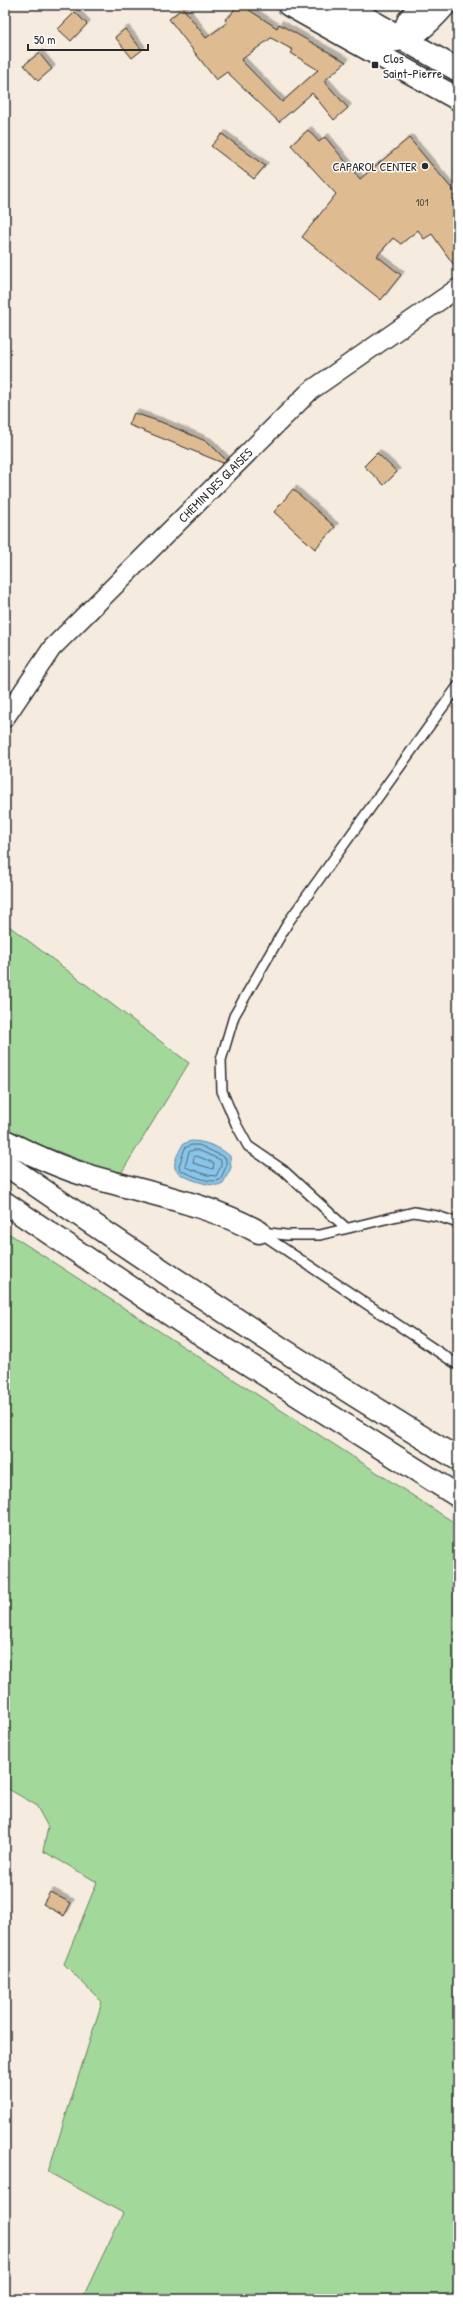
<svg xmlns="http://www.w3.org/2000/svg" width="463" height="2304" font-family="'Patrick Hand',sans-serif">
  <style>
    .green { fill: #a3d89b; stroke: #678263 }
    .water { fill: #89c5e9; stroke: #63879d }
    .lines { fill: none; stroke-linecap: round; stroke-linejoin: round }
    .shore { stroke: #516977; stroke-width: 1 }
    .building { fill: #dfbb91; stroke: #2b2b2b; fill-rule: evenodd; filter: url(#shadow) }
    .service-casing { stroke: #2b2b2b; stroke-width: 12 }
    .minor-casing { stroke: #2b2b2b; stroke-width: 21 }
    .tertiary-casing { stroke: #2b2b2b; stroke-width: 25 }
    .secondary-casing { stroke: #2b2b2b; stroke-width: 25 }
    .motorway-casing { stroke: #2b2b2b; stroke-width: 25 }
    .service { stroke: #fff; stroke-width: 9 }
    .minor { stroke: #fff; stroke-width: 18 }
    .tertiary { stroke: #fff; stroke-width: 22 }
    .secondary { stroke: #fff; stroke-width: 22 }
    .motorway { stroke: #fff; stroke-width: 22 }
    .poi-dot { fill: #2b2b2b; stroke: #fff; stroke-width: 1.5 }
    .labels { text-anchor: middle; stroke-width: 3; stroke-linejoin: round; paint-order: stroke }
    .number-label { font-size: 11px; fill: #584f44 }
    .poi-label { font-size: 13px; fill: #2b2b2b; stroke: #fff; text-anchor: start }
    .street-label { font-size: 13px; fill: #2b2b2b; stroke: #fff }
  </style>
  <defs>
    <filter id="shadow"><feDropShadow dx="3.5" dy="-3.5" stdDeviation="0" flood-color="#0004"/></filter>
  </defs>
  <rect width="100%" height="100%" fill="#f5ebde"/>
  <filter id="ink" filterUnits="userSpaceOnUse"><feTurbulence type="fractalNoise" baseFrequency=".025" numOctaves="2"/><feDisplacementMap in="SourceGraphic" scale="8" xChannelSelector="R" yChannelSelector="G"/><feConvolveMatrix kernelMatrix="1 2 1 2 8 2 1 2 1" color-interpolation-filters="sRGB"/></filter>
  <g filter="url(#ink)">
    <g class="green">
      <path d="M5,923L189,1063L120,1175L30,1141L5,1129Z"/>
      <path d="M5,1231L458,1525V2299H82L123,2213L48,2172L102,2002L64,1964L97,1882L43,1851L48,1827L36,1805L5,1787Z"/>
    </g>
    <path class="water" d="M191,1141C204,1141 220,1147 230,1156L231,1168L223,1183C220,1184 217,1186 214,1185C206,1185 176,1176 175,1168C173,1161 180,1150 183,1144Z"/>
    <g class="lines">
      <g class="shore">
        <path d="M192,1145H199L226,1158V1167L220,1180C209,1184 191,1175 180,1170L179,1166L185,1148Z"/>
        <path d="M193,1150H198L221,1160V1166L216,1176L207,1175L185,1167L189,1152Z"/>
        <path d="M197,1156L214,1163L213,1169L193,1163L194,1157Z"/>
      </g>
    </g>
    <g class="building">
      <path d="M237,5H250L249,10L277,28L279,24L346,62L324,81L348,108L334,120L312,93L279,122L227,72L216,80L169,19L183,8L206,38L227,23L225,19L230,16ZM271,38L293,50L291,53L318,70L282,102L241,60Z"/>
      <path d="M75,12L87,24L71,41L58,29Z"/>
      <path d="M125,29L142,50L132,58L115,37Z"/>
      <path d="M39,53L52,69L38,81L24,65Z"/>
      <path d="M308,130L319,142L325,137L360,179L409,138L458,196L452,201L458,211V271L432,234L424,239L418,230L401,244L393,238L377,256L401,275L381,300L302,237L336,194L291,145Z"/>
      <path d="M222,134L265,166L254,179L211,146Z"/>
      <path d="M134,413L161,422L208,442L226,460L223,463L129,425Z"/>
      <path d="M377,453L397,472L384,485L364,466Z"/>
      <path d="M293,489L335,527L315,549L274,512Z"/>
      <path d="M50,1892L71,1903L64,1916L43,1904Z"/>
    </g>
    <g class="lines">
      <g class="service-casing">
        <g id="service">
          <path d="M346,1228L283,1170L248,1146L236,1124L222,1091L221,1060L234,1016L289,921L458,686"/>
          <path d="M259,1232L458,1365"/>
          <path d="M262,1232L286,1235H320L414,1212L437,1216L458,1223"/>
        </g>
      </g>
      <g class="minor-casing">
        <path id="minor" d="M5,718L52,648L310,391L458,288"/>
      </g>
      <g class="tertiary-casing">
        <g id="tertiary">
          <path d="M310,5C321,6 331,14 340,19C391,49 405,50 445,5"/>
          <path d="M401,38L409,20L422,5"/>
        </g>
      </g>
      <g class="secondary-casing">
        <g id="secondary">
          <path d="M289,5L458,99"/>
          <path d="M343,5L458,70"/>
        </g>
      </g>
      <g class="motorway-casing">
        <g id="motorway">
          <path d="M5,1141C31,1154 58,1167 86,1175C144,1193 205,1202 259,1232"/>
          <path d="M5,1164C153,1266 304,1366 458,1459"/>
          <path d="M5,1203L180,1321L458,1496"/>
        </g>
      </g>
      <use href="#service" class="service"/>
      <use href="#minor" class="minor"/>
      <use href="#tertiary" class="tertiary"/>
      <use href="#secondary" class="secondary"/>
      <use href="#motorway" class="motorway"/>
    </g>
  </g>
  <g class="poi-dot">
    <rect x="371" y="61" width="8" height="8" rx="2"/>
    <circle cx="425" cy="166" r="4"/>
  </g>
  <g class="labels">
    <g class="number-label">
      <text x="422" y="206">101</text>
    </g>
    <g class="poi-label">
      <text x="383" y="63">Clos<tspan x="383" dy="15">Saint-Pierre</tspan></text>
      <text x="417" y="171" text-anchor="end">CAPAROL CENTER</text>
    </g>
    <g class="street-label">
      <text transform="translate(215 485) rotate(-45)" y="5">CHEMIN DES GLAISES</text>
    </g>
  </g>
  <rect width="463" height="2304" fill="none" stroke="#fff" stroke-width="20"/>
  <rect x="10" y="10" width="443" height="2284" fill="none" stroke="#2b2b2b" stroke-width="1.5" filter="url(#ink)"/>
  <path d="M28 44v6h120v-6" fill="none" stroke="#2b2b2b" stroke-width="2"/>
  <text x="34" y="44" font-size="12" fill="#2b2b2b" stroke="#ffffff" stroke-width="3" paint-order="stroke">50 m</text>
</svg>
